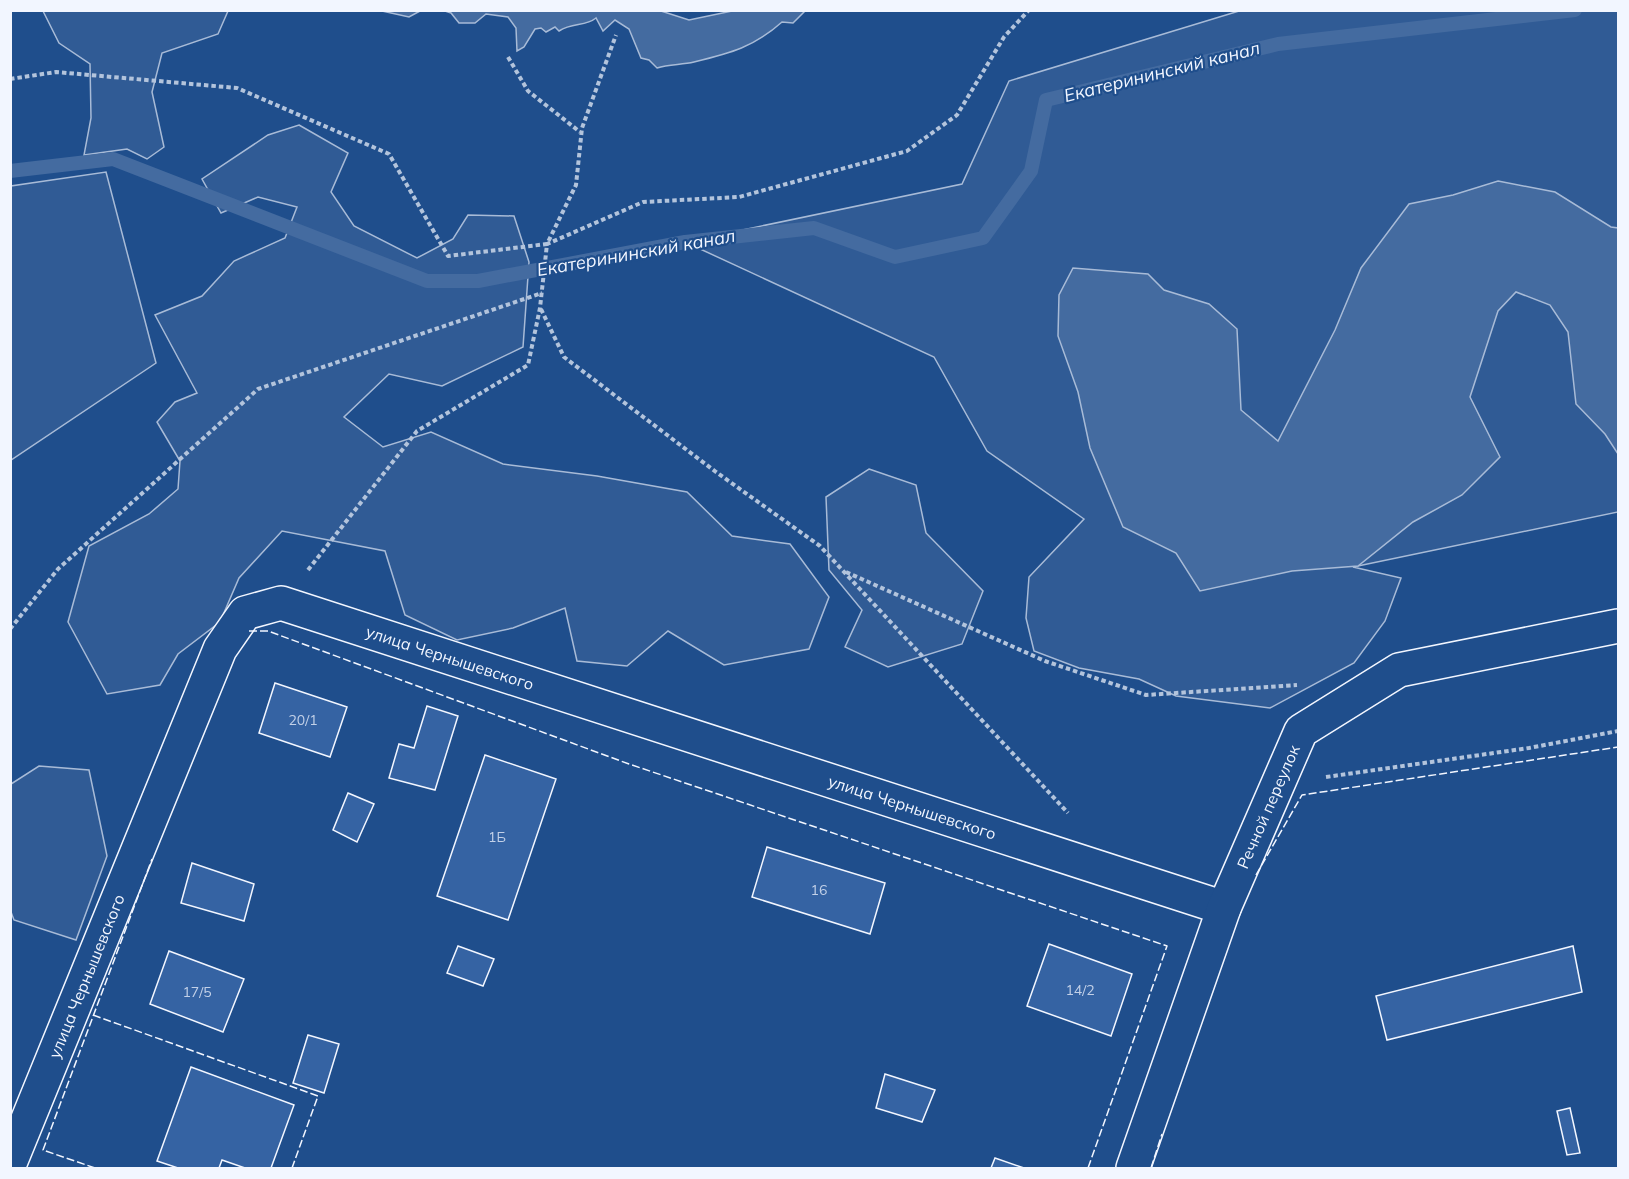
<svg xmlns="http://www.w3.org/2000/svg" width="1629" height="1179" font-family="Mulish,sans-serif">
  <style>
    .built { fill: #305b95; stroke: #a8bbd7; stroke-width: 1.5 }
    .water { fill: #446ba0; stroke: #a8bbd7; stroke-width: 1.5 }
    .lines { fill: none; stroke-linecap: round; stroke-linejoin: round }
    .stream { stroke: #446ba0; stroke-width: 14 }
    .building { fill: #3563a3; stroke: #f2f6ff; stroke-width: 1.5 }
    .minor-casing { stroke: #f2f6ff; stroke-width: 36 }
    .path { stroke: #b3c4dc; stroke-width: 4; stroke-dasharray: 4.5 3; stroke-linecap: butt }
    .minor { stroke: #1f4e8c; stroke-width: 33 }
    .fence { stroke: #f2f6ff; stroke-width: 1.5; stroke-dasharray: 8 3; stroke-linecap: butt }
    .labels { text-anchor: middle; stroke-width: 4.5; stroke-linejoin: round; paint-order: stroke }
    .number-label { font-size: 14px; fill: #c3d1e8 }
    .street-label { font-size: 16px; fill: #f2f6ff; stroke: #1f4e8c }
    .water-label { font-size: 18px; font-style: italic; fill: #f2f6ff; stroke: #1f4e8c }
  </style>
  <rect width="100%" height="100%" fill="#1f4e8c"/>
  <g class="built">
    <path d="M43,11H228L218,34L162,53L152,92L164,147L147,159L127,149L84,155L91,118L90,64L59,43Z"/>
    <path d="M1239,11H1618V512L1353,567L1401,578L1385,621L1354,663L1270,708L1176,696L1139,679L1079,668L1034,651L1026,618L1029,577L1084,519L987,451L934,357L685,242L962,184L1009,81Z"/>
    <path d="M299,125L348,153L331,192L354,226L417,258L453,239L468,215L514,216L529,262L523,347L442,386L389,374L344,417L383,447L431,432L503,464L597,476L687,492L732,536L790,544L829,597L809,649L724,665L668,631L627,666L577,661L565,608L513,628L457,640L405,615L385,551L282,531L239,578L220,622L178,654L160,685L107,694L68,622L89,546L149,514L178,489L180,461L157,422L175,402L197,393L155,315L202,296L234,261L285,238L297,207L258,197L221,213L202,179L268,135Z"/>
    <path d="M106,172L156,363L11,460V186Z"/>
    <path d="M869,469L916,485L926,533L983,591L962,644L888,667L845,647L862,610L829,570L826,497Z"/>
    <path d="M39,766L89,770L107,856L76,940L14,920L11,912V784Z"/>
  </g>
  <g class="water">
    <path d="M382,11H420L409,17Z"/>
    <path d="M661,11L689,20L732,11H805L793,23L782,22C754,47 731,53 694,62C681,65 669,64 657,68L649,60L641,58L629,29L615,20L603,31L596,18C585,27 573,22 559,31L555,27L546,32L541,28L535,29L524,47L517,51L516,28L508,17L486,14L475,23H459L451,13L445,11Z"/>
    <path d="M1498,181L1555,192L1611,227L1618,228V454L1605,434L1576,404L1568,332L1550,305L1516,292L1498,311L1470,397L1500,457L1462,495L1413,522L1358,566L1292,571L1200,591L1176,553L1123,527L1090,448L1078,392L1058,336L1059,295L1073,268L1148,274L1164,290L1209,304L1237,329L1241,410L1278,441L1335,330L1361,268L1409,204L1453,195Z"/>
  </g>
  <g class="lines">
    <path class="stream" d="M10,171L113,159L427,281H478L685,242L814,228L895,257L983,238L1031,171L1046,100L1278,44L1575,10"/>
  </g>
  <g class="building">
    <path d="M275,683L347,707L330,757L259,733Z"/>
    <path d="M427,706L458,716L435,790L389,778L399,744L414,748Z"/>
    <path d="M485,755L556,779L508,920L437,896Z"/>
    <path d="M348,793L374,804L357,842L333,830Z"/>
    <path d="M767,847L885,883L870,934L752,897Z"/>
    <path d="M192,863L254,884L244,921L181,903Z"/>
    <path d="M1049,944L1132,974L1111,1036L1027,1006Z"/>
    <path d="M458,946L494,959L483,986L447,973Z"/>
    <path d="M1573,946L1582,992L1387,1040L1376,996Z"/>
    <path d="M169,951L244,979L223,1032L150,1004Z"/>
    <path d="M308,1035L339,1044L324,1093L293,1083Z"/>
    <path d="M191,1067L294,1105L271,1168H245L222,1160L219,1168H178L157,1161Z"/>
    <path d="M885,1074L935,1090L922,1122L876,1108Z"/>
    <path d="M1570,1108L1580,1153L1567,1155L1557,1111Z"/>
    <path d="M995,1158L1024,1168H991Z"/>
  </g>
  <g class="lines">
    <g class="minor-casing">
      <g id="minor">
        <path id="s1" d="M10,1163L220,649L245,613L281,603L1224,908"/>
        <path id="s2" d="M1133,1168L1224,908L1301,731L1399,670L1618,626"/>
      </g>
    </g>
    <g class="path">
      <path d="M508,57L528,91L580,132"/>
      <path d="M10,79L56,72L237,88L389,154L448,256L547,244L576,185L582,128L616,35"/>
      <path d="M541,309L564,357L716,472L820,546L1068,813"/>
      <path d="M308,570L417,431L528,365L540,308L547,244L643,202L739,197L907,151L957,115L1004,37L1029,10"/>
      <path d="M846,572L1045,661L1146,695L1297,685"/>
      <path d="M10,629L58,569L258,389L542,293"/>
      <path d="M1326,777L1529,748L1618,731"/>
    </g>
    <use href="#minor" class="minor"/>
    <g class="fence">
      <path d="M249,631H268L629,764L1167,946L1088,1168"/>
      <path d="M1256,875L1302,795L1618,747"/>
      <path d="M93,1015L318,1096L292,1168"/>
      <path d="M95,1168L43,1150L152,859"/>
      <path d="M1151,1168L1162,1134"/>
    </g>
  </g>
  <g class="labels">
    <g class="number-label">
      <text x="303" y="725">20/1</text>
      <text x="497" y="842">1Б</text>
      <text x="819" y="895">16</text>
      <text x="1080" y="995">14/2</text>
      <text x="197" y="997">17/5</text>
    </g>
    <g class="street-label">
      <text dy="6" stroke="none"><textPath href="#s1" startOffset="814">улица Чернышевского</textPath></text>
      <text dy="6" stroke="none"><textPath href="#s2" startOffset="386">Речной переулок</textPath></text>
      <text dy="6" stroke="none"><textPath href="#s1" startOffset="1300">улица Чернышевского</textPath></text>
      <text dy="6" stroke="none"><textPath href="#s1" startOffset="202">улица Чернышевского</textPath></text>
    </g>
    <g class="water-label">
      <text transform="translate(1162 72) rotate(-14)" y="6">Екатерининский канал</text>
      <text transform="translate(636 253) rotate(-10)" y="6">Екатерининский канал</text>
    </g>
  </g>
  <rect width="1629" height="1179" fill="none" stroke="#f2f6ff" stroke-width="24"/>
</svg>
